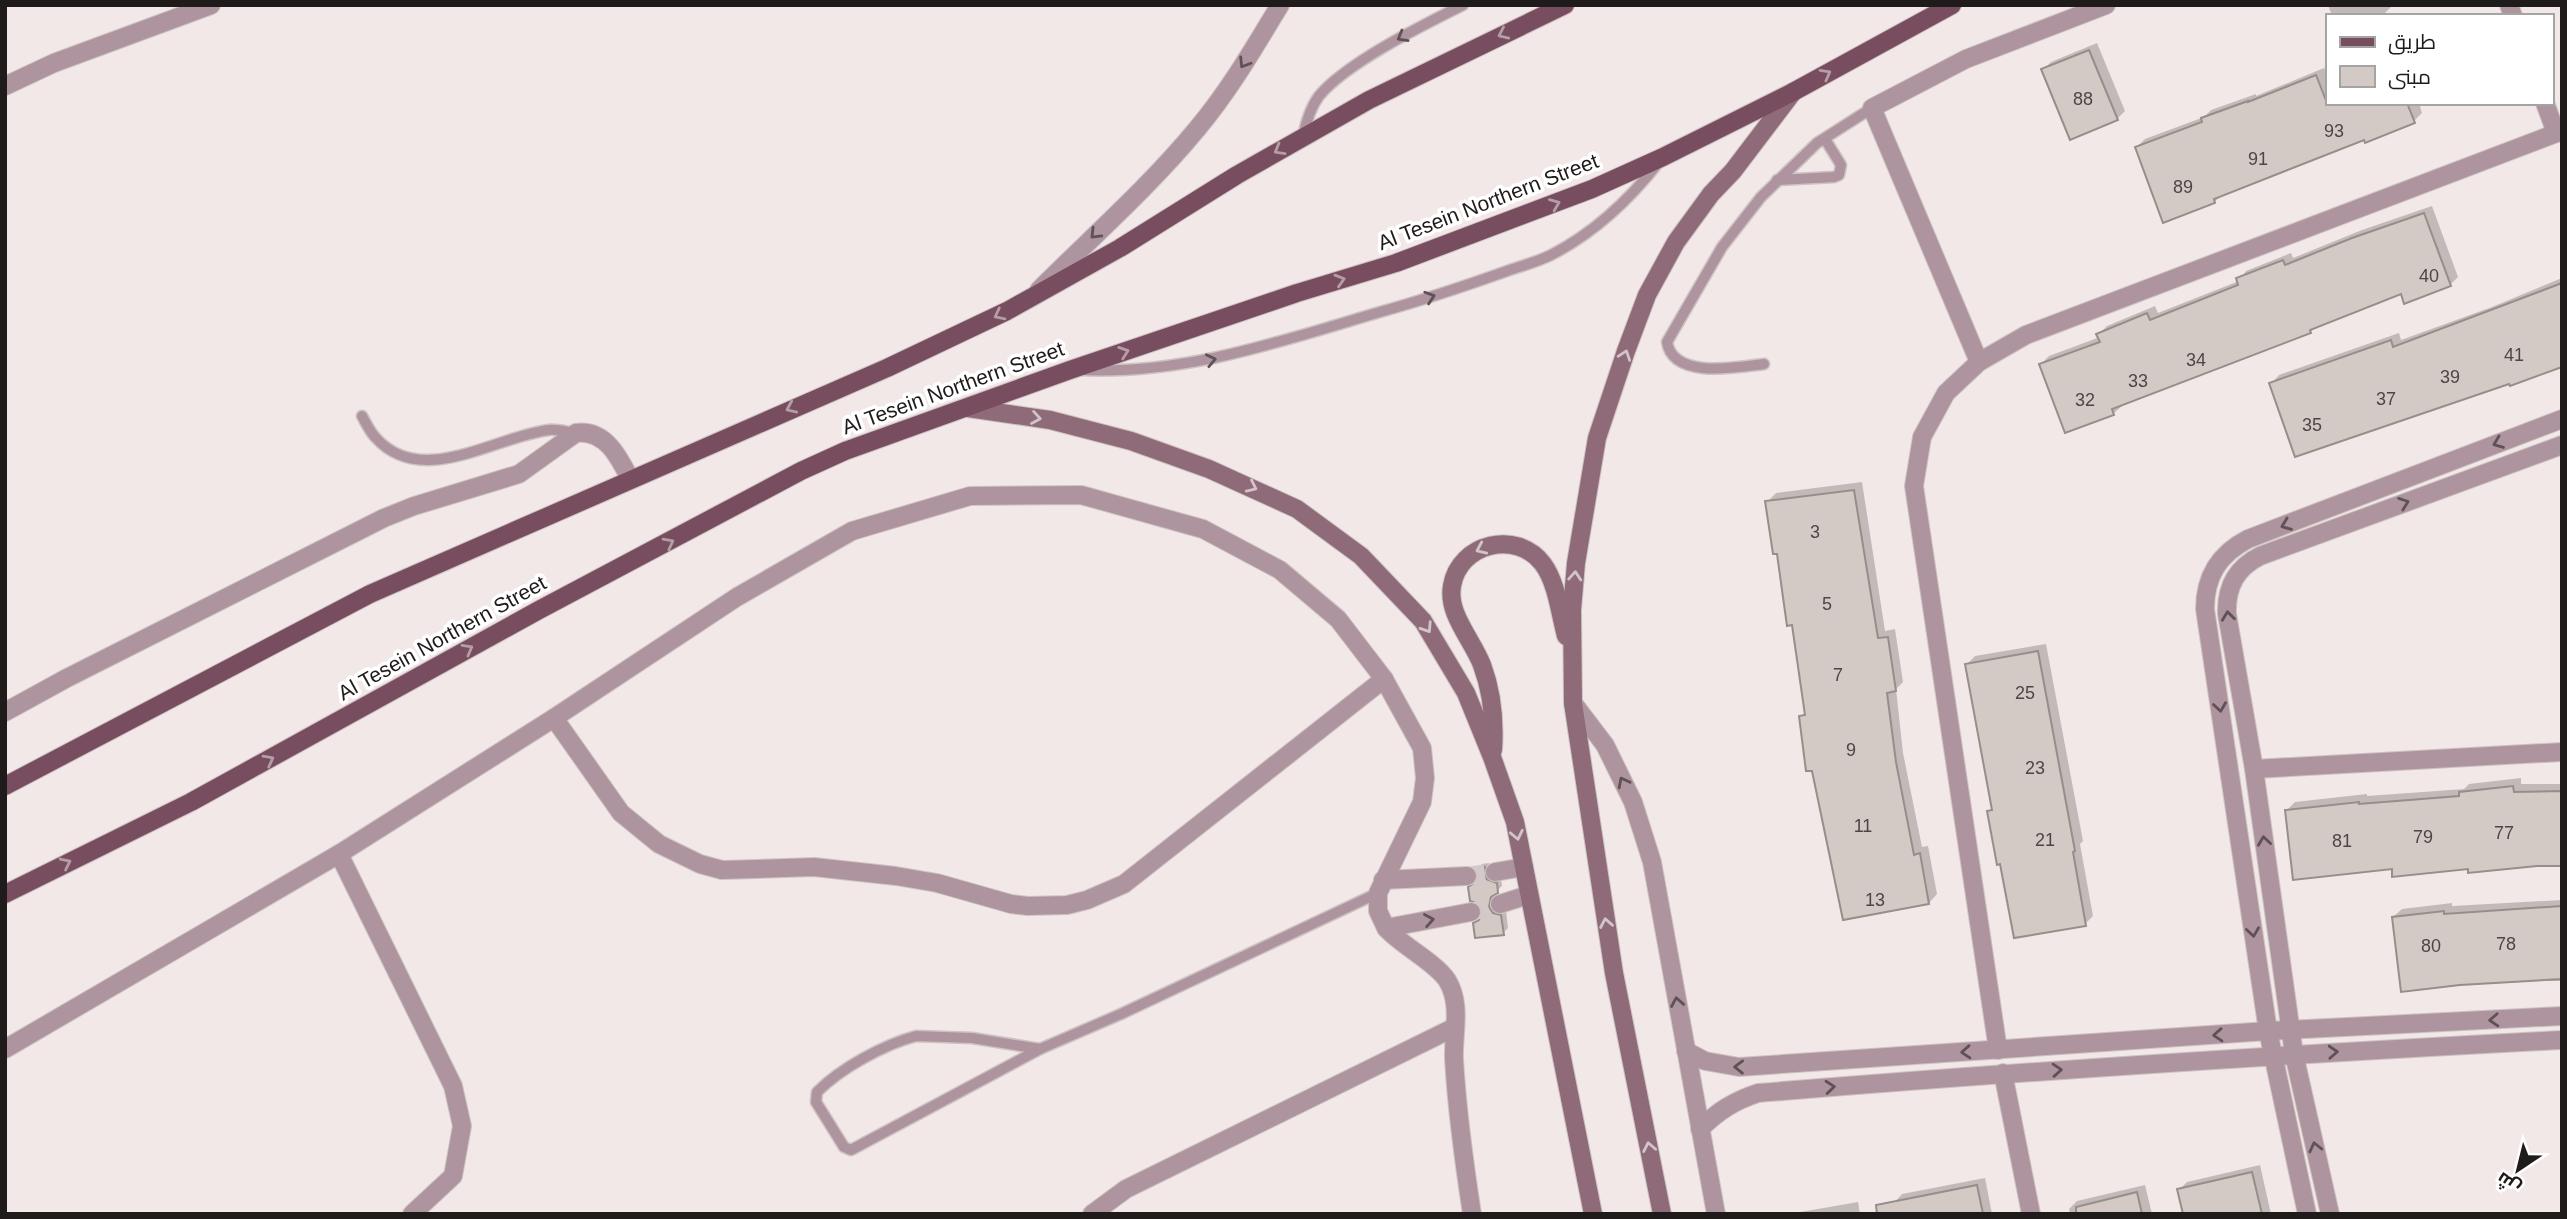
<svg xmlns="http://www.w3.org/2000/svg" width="2567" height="1219" font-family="Helvetica,Cairo,sans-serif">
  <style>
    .shadow { fill: #0003 }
    .building { fill: #d3cac6; stroke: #968e89; stroke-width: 2 }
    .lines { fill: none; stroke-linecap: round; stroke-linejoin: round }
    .minor-tunnel { stroke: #d3c9c9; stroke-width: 18; stroke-dasharray: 18 9; stroke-linecap: butt }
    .service-casing { stroke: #cdc3c3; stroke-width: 13 }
    .minor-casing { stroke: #cdc3c3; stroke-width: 20 }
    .tertiary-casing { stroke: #cdc3c3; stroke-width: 20 }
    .secondary-casing { stroke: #cdc3c3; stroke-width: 20 }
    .primary-casing { stroke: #cdc3c3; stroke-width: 20 }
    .service { stroke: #ae949e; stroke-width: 10 }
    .minor { stroke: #ae949e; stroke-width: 18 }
    .tertiary { stroke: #ae949e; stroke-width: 18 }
    .secondary { stroke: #8f6b79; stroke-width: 18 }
    .primary { stroke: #784d5f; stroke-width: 18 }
    .oneway { stroke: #b59da7 }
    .oneway2 { stroke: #5f5156 }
    .oneway3 { stroke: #d2c4c9 }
    .labels { text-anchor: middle; stroke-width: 7; stroke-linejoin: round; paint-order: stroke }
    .number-label { font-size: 18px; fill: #4c4746 }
    .street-label { font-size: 21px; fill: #1f1b1b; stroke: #fff }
  </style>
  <rect width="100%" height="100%" fill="#f3e8e8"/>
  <g class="shadow">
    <path d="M2328,5H2393L2385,13L2378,16H2332Z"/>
    <path d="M2097,43L2125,111L2117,119L2043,70L2051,62Z"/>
    <path d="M2324,68L2327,72V103H2419L2422,113L2414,121L2366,140L2365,138L2222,195L2214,202L2137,147L2145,139L2204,117L2211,110L2256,94V96Z"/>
    <path d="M2432,206L2458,277L2450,285L2402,292L2316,326L2310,332L2121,404L2122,406L2113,414L2041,364L2049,356L2100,337L2099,334L2107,326L2155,306L2158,313L2239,281L2246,271L2291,253L2293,258L2362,230Z"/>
    <path d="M2562,278V363L2510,381L2271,384L2279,375L2399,333L2401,340L2492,307Z"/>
    <path d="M1862,482L1885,631L1895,629L1903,682L1896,689L1903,753L1922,847L1928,846L1937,894L1929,903L1801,717L1806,712L1794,623L1767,502L1776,493Z"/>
    <path d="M2046,644L2083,841L2080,844L2093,916L2085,924L2002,862L1989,812L1993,808L1967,664L1975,656Z"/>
    <path d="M2521,778V784H2562V864L2393,867L2287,810L2295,802L2367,794V796L2464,789L2469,784Z"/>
    <path d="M1489,863L1490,874L1501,878L1502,886L1495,892L1493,901L1506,910L1508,928L1503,933L1475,924L1484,910L1477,882L1480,876L1477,869L1482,864Z"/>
    <path d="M2562,900V981H2548V978L2393,917L2402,909L2452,903V906Z"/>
    <path d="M2260,1165L2271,1214H2184L2179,1190L2187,1182Z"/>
    <path d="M1985,1178L1992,1214H1896L1894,1203L1902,1194Z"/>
    <path d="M2145,1185L2152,1214H2070L2069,1209L2077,1201Z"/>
    <path d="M1858,1202L1860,1214H1789Z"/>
  </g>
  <g class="building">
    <path d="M2089,50L2118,120L2070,140L2041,69Z"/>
    <path d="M2316,75L2327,103H2407L2415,123L2365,143L2364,140L2214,199L2215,203L2163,223L2135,147L2202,122L2201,118L2248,101V102Z"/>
    <path d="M2424,213L2451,286L2404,304L2401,294L2310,330L2311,333L2112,409L2114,415L2065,433L2039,364L2100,342L2096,334L2147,313L2150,320L2238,285L2236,278L2283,260L2285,265L2352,238Z"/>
    <path d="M2562,283V367L2510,386L2509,384L2295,457L2269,383L2391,340L2393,347Z"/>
    <path d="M1854,490L1878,638L1888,637L1896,691L1887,693L1896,762L1914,855L1920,853L1929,904L1843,920L1812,771H1806L1799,716L1805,715L1792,625L1787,626L1777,554H1773L1765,501Z"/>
    <path d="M2038,651L2075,851L2073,852L2086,926L2014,938L2000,864L1997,865L1987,811L1992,810L1965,664Z"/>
    <path d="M2513,786L2514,792L2562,791V866H2537L2468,873V869L2392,877V869L2293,880L2285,810L2359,802V804L2459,796V792Z"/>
    <path d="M1485,867L1486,879L1497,883L1498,893L1491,897L1489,907L1493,913L1501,915L1504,935L1475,938L1473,923L1479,920L1482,911L1479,904L1470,901L1468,887L1477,881L1478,875L1475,869Z"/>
    <path d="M2562,906V979L2460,985L2401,992L2392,917L2444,911V914Z"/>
    <path d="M2252,1172L2262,1214H2183L2177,1189Z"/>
    <path d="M1977,1185L1983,1214H1877L1876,1205Z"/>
    <path d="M2137,1192L2142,1214H2076V1207Z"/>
  </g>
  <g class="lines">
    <g class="minor-tunnel">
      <path d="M1467,876L1495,872"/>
      <path d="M1471,912L1500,904"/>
    </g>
    <g class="service-casing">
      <g id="service">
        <path d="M1303,137C1306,122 1310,108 1319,96C1346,63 1423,25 1463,5"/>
        <path d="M1777,180L1834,177L1839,175L1841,165L1825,139"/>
        <path d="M1764,364C1739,367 1673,380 1667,342L1722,247L1761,197L1817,143L1872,108"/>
        <path d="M1080,370C1185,375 1281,341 1380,312C1423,300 1465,286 1507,271C1521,266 1537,262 1551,255C1594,233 1630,199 1659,162"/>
        <path d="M362,416C366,423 370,432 376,438C422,489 496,436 549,430C558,429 567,432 576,433"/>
        <path d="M916,1036L972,1038L1040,1049L851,1150L844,1147L816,1102L817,1092C841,1068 883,1045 916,1036Z"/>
        <path d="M1040,1049L1121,1014L1378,893"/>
      </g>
    </g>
    <g class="minor-casing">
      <g id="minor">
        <path d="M2509,5L2513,16"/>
        <path d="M5,86L54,63L211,5"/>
        <path d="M2545,103L2556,133"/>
        <path d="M1979,362L1872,108L1966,59L2106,5"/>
        <path d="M1573,703L1605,745L1633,802L1652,862L1716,1214"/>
        <path d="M5,712L67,678L384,518L414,506L519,474L576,433C605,429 619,457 630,479"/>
        <path d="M554,718L621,813L659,844L700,864L722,870L814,867L896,876L937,883L1011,904L1028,906L1067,905L1087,900L1124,884L1384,679"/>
        <path d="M2254,769L2562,752"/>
        <path d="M339,854L453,1086L462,1126L453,1176L412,1214"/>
        <path d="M1495,872L1524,867"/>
        <path d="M1383,880L1467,876"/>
        <path d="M1500,904L1528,895"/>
        <path d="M1386,928L1471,912"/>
        <path d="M5,1049L339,854L554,718L737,597L852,531L970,496L1081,495L1203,529L1280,570L1338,619L1384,679L1422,748L1425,778L1422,802L1378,893V911L1386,928C1402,946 1435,962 1447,980C1462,1004 1453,1033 1454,1059C1457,1111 1464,1162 1472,1214"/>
        <path d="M1998,1050L1914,486L1922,437L1946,393L1979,362L2026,335L2562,131"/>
        <path d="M1686,1051L1705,1061L1739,1067L2268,1031L2562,1016"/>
        <path d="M2003,1073L2031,1214"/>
        <path d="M1700,1129C1718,1111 1734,1101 1758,1093C2026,1071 2294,1054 2562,1040"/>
        <path d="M1092,1214L1126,1189L1455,1027"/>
        <path d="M2307,1214L2268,1031L2205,609C2205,576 2219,554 2248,539L2562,419"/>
        <path d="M2330,1214L2294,1054L2254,769L2227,614C2226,587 2236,568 2260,556L2562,445"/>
      </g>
    </g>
    <g class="tertiary-casing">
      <path id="tertiary" d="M1039,290C1092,237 1149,187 1197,129C1229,91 1254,48 1280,5"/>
    </g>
    <g class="secondary-casing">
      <g id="secondary">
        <path d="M968,408L1050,420L1131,441L1209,469L1297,509L1361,556L1423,621L1466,693L1492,757L1515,822L1593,1214"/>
        <path d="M1493,750C1495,721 1492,692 1482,665C1472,639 1447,614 1452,586C1459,543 1517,529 1543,564C1557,583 1560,614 1566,636"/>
        <path d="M1662,1214L1614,973L1573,703L1572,610L1576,563L1597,438L1626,351L1647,295L1676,242L1711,194L1733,171L1793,92"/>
      </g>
    </g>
    <g class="primary-casing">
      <g id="primary">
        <path d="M5,786L370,594L887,368L1007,311L1120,248L1237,175L1369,100L1565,5"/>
        <path d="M5,894L191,802L539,610L801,471L845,451L1070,370L1297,293L1396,263L1592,189L1663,157L1793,92L1952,5"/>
      </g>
    </g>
    <use href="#service" class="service"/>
    <use href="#minor" class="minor"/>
    <use href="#tertiary" class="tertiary"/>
    <use href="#secondary" class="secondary"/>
    <use href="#primary" class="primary"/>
  </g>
  <defs><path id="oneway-chevron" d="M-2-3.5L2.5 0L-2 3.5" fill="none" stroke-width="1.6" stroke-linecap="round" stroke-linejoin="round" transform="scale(1.75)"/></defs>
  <g class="oneway">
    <use href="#oneway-chevron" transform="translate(1503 34) rotate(155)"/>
    <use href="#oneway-chevron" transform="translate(1826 74) rotate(-29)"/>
    <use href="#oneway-chevron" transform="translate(1279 150) rotate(150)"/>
    <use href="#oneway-chevron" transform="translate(1555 204) rotate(-22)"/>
    <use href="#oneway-chevron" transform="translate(1340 280) rotate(-17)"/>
    <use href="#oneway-chevron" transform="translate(999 315) rotate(153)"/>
    <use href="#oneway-chevron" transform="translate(1124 352) rotate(-19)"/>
    <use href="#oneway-chevron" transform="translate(791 408) rotate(156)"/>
    <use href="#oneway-chevron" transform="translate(669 543) rotate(-28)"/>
    <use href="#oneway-chevron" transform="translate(468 649) rotate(-29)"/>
    <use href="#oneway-chevron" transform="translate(269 760) rotate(-28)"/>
    <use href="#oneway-chevron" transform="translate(66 863) rotate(-26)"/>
  </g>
  <g class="oneway2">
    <use href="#oneway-chevron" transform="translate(1402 37) rotate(150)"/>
    <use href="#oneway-chevron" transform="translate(1244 63) rotate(122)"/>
    <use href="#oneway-chevron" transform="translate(1095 234) rotate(135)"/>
    <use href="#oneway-chevron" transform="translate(1430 297) rotate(-18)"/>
    <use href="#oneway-chevron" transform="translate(1211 360) rotate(-12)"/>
    <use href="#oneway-chevron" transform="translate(2498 443) rotate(159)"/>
    <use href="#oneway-chevron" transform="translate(2404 503) rotate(-20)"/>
    <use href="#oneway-chevron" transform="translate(2286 525) rotate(159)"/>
    <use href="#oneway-chevron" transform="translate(2228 616) rotate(-97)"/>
    <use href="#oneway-chevron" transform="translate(2220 707) rotate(82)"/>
    <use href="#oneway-chevron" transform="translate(1623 782) rotate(-117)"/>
    <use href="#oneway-chevron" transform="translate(2264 841) rotate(-98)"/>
    <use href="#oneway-chevron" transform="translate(1429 920) rotate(-10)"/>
    <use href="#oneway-chevron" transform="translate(2253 932) rotate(82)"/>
    <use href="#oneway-chevron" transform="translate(1677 1002) rotate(-100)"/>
    <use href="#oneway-chevron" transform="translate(2494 1020) rotate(177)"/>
    <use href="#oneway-chevron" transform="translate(2218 1035) rotate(176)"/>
    <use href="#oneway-chevron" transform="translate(1966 1052) rotate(176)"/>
    <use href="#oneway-chevron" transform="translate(2333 1052) rotate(-3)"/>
    <use href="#oneway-chevron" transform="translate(1739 1067) rotate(-179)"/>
    <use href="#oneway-chevron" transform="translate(2057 1070) rotate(-4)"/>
    <use href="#oneway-chevron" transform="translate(1830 1087) rotate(-5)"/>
    <use href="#oneway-chevron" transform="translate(2315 1147) rotate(-103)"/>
  </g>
  <g class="oneway3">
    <use href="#oneway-chevron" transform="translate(1625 355) rotate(-71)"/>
    <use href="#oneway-chevron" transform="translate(1036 418) rotate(10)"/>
    <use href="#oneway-chevron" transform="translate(1252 487) rotate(25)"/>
    <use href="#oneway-chevron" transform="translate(1481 549) rotate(156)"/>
    <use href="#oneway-chevron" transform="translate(1575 576) rotate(-86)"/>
    <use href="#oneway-chevron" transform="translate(1427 628) rotate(57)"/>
    <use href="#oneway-chevron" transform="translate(1517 835) rotate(78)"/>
    <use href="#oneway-chevron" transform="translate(1606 923) rotate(-100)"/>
    <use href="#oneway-chevron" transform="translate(1649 1147) rotate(-101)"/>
  </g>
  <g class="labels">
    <g class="number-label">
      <text x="2083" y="105">88</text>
      <text x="2334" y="137">93</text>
      <text x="2258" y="165">91</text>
      <text x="2183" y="193">89</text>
      <text x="2429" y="282">40</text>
      <text x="2514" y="361">41</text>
      <text x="2196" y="366">34</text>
      <text x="2450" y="383">39</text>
      <text x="2138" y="387">33</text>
      <text x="2386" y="405">37</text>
      <text x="2085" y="406">32</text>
      <text x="2312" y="431">35</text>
      <text x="1815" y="538">3</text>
      <text x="1827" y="610">5</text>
      <text x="1838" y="681">7</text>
      <text x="2025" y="699">25</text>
      <text x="1851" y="756">9</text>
      <text x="2035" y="774">23</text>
      <text x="1863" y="832">11</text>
      <text x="2504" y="839">77</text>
      <text x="2423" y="843">79</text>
      <text x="2045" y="846">21</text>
      <text x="2342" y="847">81</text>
      <text x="1875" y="906">13</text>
      <text x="2506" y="950">78</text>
      <text x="2431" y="952">80</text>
    </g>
    <g class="street-label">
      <text transform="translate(1488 202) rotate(-21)" y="7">Al Tesein Northern Street</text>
      <text transform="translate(953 388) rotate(-20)" y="7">Al Tesein Northern Street</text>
      <text transform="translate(442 638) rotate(-29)" y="7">Al Tesein Northern Street</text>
    </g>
  </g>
  <rect width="2567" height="1219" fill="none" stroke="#1f1b1b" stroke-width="14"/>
  <rect x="2326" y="14" width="228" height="91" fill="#ffffff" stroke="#a5a4a4" stroke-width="2"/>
  <rect x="2340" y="37" width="35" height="10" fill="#784d5f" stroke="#a5a4a4" stroke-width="2"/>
  <text x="2388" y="49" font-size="21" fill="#1f1b1b">طريق</text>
  <rect x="2340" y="66" width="35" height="21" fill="#d3cac6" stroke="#a5a4a4" stroke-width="2"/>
  <text x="2388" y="84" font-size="21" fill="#1f1b1b">مبنى</text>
  <g transform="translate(2518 1170) rotate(215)" stroke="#ffffff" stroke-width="5" paint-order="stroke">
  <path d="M0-5L12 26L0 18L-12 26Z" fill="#1f1b1b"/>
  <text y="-10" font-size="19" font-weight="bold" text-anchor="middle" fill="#1f1b1b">ش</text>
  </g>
</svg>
